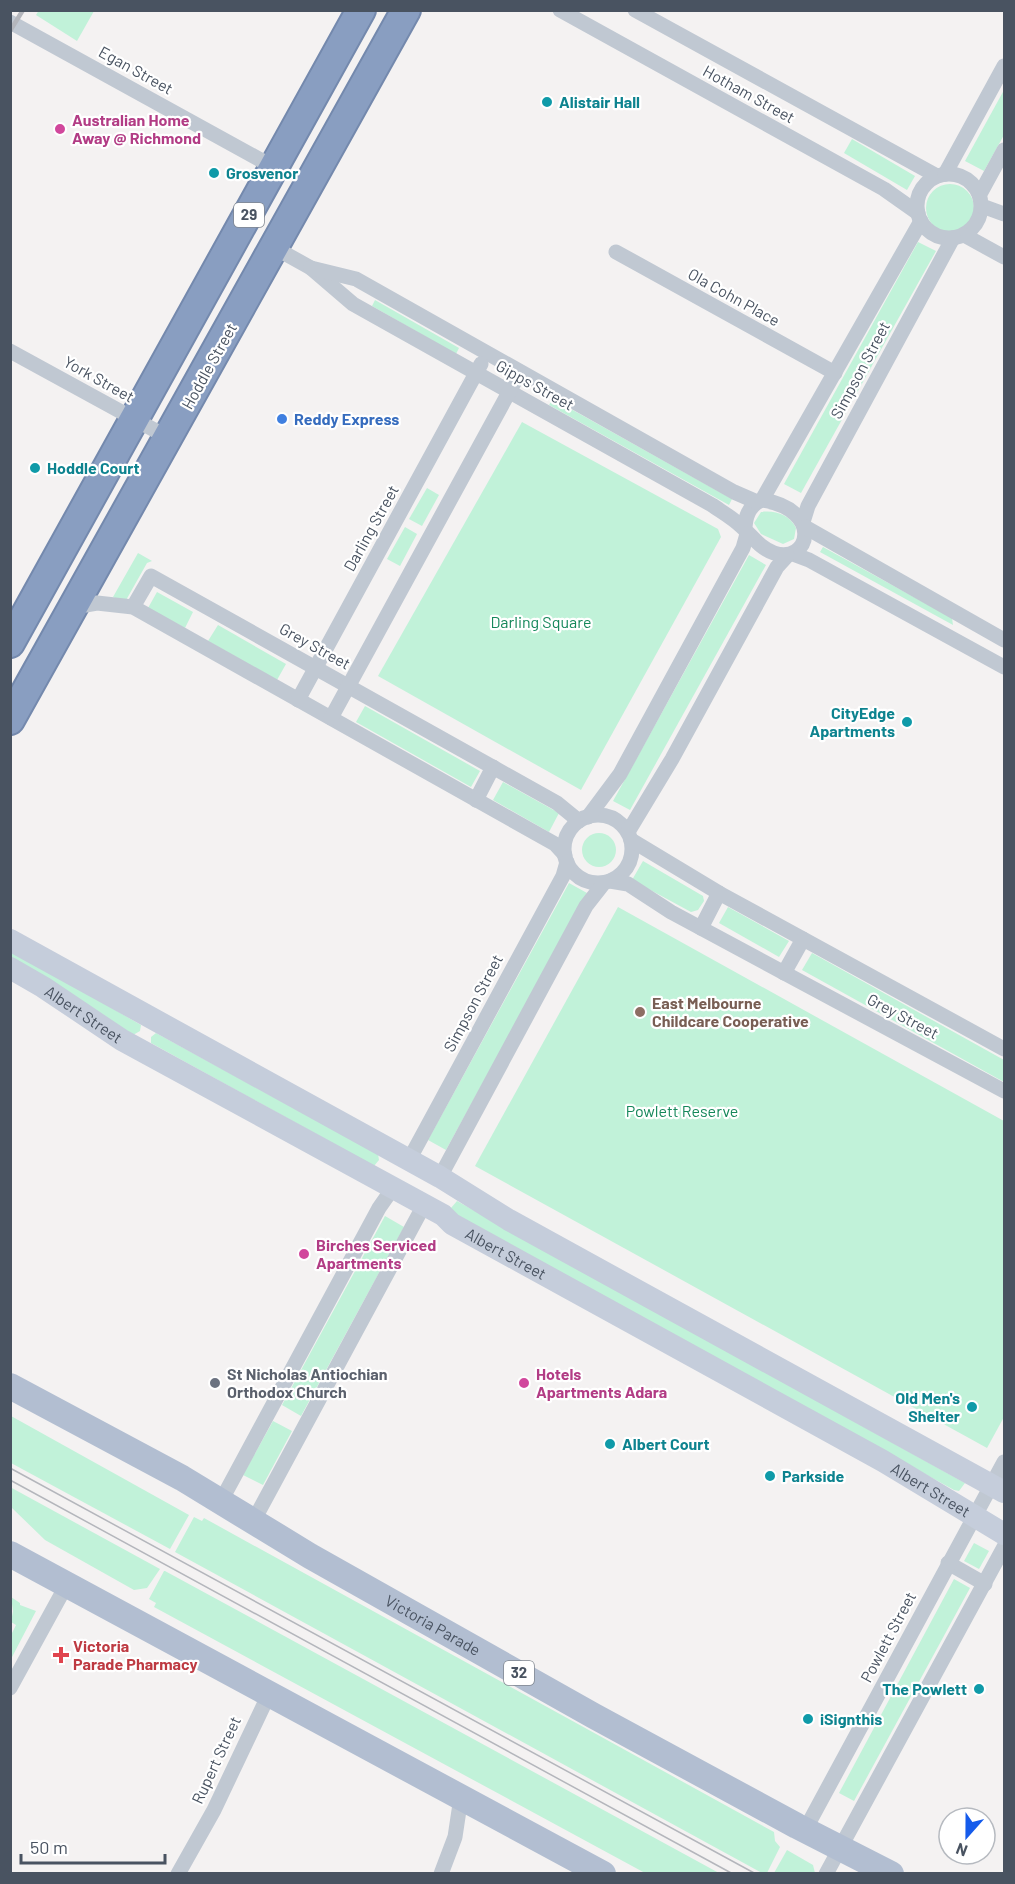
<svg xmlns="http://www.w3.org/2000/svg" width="1015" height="1884" font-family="Barlow,sans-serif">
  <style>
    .green { fill: #c1f2d9 }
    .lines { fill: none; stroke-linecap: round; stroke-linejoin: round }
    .highway-casing { stroke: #7489ad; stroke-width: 32 }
    .street { stroke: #c0c8d2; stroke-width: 15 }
    .secondary { stroke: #c5cddb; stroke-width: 22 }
    .primary { stroke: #b2bed1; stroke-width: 26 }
    .highway { stroke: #899ec1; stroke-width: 28 }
    .tram { stroke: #b4b6bc; stroke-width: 1.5 }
    .rail { stroke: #b4b6bc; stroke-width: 4.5 }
    .culture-dot { fill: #0f9aa8; stroke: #fff; stroke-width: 2 }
    .hotel-dot { fill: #d1479c; stroke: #fff; stroke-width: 2 }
    .shop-dot { fill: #3f7fe0; stroke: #fff; stroke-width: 2 }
    .education-dot { fill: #8d6e63; stroke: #fff; stroke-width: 2 }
    .worship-dot { fill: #6b7280; stroke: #fff; stroke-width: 2 }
    .health-dot { fill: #e0444e; stroke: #fff; stroke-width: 2 }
    .labels { text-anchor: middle; stroke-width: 4.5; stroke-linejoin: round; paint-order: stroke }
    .shield { fill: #fff; stroke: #808790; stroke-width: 1.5 }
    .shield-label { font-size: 15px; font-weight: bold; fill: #495361 }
    .street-label { font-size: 16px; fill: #495361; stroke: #fff }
    .culture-label { font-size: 16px; font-weight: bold; fill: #0d838f; stroke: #fff; text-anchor: start }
    .hotel-label { font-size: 16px; font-weight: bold; fill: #b23c85; stroke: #fff; text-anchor: start }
    .shop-label { font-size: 16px; font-weight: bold; fill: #366cbe; stroke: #fff; text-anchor: start }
    .park-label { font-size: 16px; fill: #15875a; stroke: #fff }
    .education-label { font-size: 16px; font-weight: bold; fill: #785e54; stroke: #fff; text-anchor: start }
    .worship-label { font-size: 16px; font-weight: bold; fill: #5b616d; stroke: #fff; text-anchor: start }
    .health-label { font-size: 16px; font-weight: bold; fill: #be3a42; stroke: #fff; text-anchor: start }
  </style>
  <rect width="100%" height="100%" fill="#f4f2f2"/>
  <g class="green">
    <path d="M39,10H94V11L77,41L36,15Z"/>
    <path d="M1004,90V135L984,171L965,161Z"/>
    <path d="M852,139L915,176L907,190L844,153Z"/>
    <circle cx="950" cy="208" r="24"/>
    <path d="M918,242L936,251L801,493L784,484Z"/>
    <path d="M375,300L459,348L456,354L372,306Z"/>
    <path d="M553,399L732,499L729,505L549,405Z"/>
    <path d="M522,422L718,529L721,537L581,790L378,676Z"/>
    <path d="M427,488L439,495L422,526L409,519Z"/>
    <path d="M761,512C775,510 790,515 796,528L794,539L783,544L761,534L754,523Z"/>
    <path d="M405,527L417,534L400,566L387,559Z"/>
    <path d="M823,547L952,618L953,625L820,552Z"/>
    <path d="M138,553L152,561L147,563L125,602L113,597Z"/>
    <path d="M749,555L766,565L630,810L613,801Z"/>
    <path d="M157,592L193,612L185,628L148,608Z"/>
    <path d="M218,625L286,664L277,680L208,641Z"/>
    <path d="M365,706L480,771L471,787L356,722Z"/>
    <path d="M503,782L559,813L549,832L493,800Z"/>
    <circle cx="599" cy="850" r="17"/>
    <path d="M643,861L703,896L704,901L698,910L691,912L632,880Z"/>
    <path d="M569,883L587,893L446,1150L428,1140Z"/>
    <path d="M618,907L1004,1121V1417L987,1448L475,1166Z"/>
    <path d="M728,907L789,941L779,957L719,923Z"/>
    <path d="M10,949L141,1025L140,1031L133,1035L11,958Z"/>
    <path d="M812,953L1004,1060V1082L802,970Z"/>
    <path d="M156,1033L378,1154L379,1160L374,1166L151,1043V1037Z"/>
    <path d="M457,1201L965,1483L959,1491L954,1490L455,1215L451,1208Z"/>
    <path d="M385,1216L404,1227L301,1416L282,1405Z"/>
    <path d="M11,1416L189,1515L170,1549L11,1463Z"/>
    <path d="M273,1421L292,1431L263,1485L243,1475Z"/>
    <path d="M10,1487L160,1569L147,1588L134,1590L45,1540L11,1507Z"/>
    <path d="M194,1517L202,1521L204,1518L774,1832L775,1841L780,1847L767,1873H762L175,1552Z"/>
    <path d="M974,1543L989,1551L979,1569L964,1561Z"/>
    <path d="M164,1571H165L719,1873H645L154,1607L156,1603L149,1599Z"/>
    <path d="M954,1579L970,1588L854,1801L839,1793Z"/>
    <path d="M11,1597L20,1603V1605L36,1611L11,1659V1635L16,1625L11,1622L13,1611Z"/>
    <path d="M787,1850L813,1865L815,1873H774Z"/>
  </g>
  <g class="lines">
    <g class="highway-casing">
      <g id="highway">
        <path d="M10,643L361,10"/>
        <path d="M10,720L406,10"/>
      </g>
    </g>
    <g class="street">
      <path d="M560,10L884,189L918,213"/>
      <path d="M635,10L937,176"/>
      <path d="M10,22L275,168"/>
      <circle cx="949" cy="206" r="32"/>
      <path d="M945,174L1004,66"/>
      <path d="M980,194L1004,150"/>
      <path d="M982,206L1004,214"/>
      <path d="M964,235L1004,257"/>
      <path d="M275,248L311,268L353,304L712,505C722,512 733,518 742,527C753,537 760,548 774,553C809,565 825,510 762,500C749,505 745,516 745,530"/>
      <path d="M616,252L835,373"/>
      <path d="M311,268L356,279L734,492L757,502"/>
      <path d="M10,351L169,438"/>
      <path d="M762,500L921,221"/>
      <path d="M803,522L808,506L953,238"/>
      <path d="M805,527L1004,640"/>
      <path d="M793,554L809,560L1004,667"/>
      <path d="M74,607L97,603L133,607L555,844L565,855"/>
      <path d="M133,607L151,576L557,803L579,821"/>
      <path d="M298,700L481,364"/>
      <path d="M331,718L520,372"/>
      <path d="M476,800L493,767"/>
      <circle cx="598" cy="849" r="34"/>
      <path d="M588,817L620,774L743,548L747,534"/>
      <path d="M628,832L672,759L777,567L787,556"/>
      <path d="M631,840L719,893L1004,1049"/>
      <path d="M610,881L628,884L671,912L1004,1091"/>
      <path d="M701,928L719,893"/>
      <path d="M784,973L803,939"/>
      <path d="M409,1160L563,876L567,862"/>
      <path d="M440,1177L586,906L604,883"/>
      <path d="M221,1501L379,1208L393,1188"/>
      <path d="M254,1520L424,1205"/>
      <path d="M948,1563L985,1584"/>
      <path d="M10,1688L67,1584"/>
      <path d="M805,1830L1004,1462"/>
      <path d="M178,1874L214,1810L269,1694"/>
      <path d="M441,1874L455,1837L461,1797"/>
      <path d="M826,1874L1004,1547"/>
    </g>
    <g class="secondary">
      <path d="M10,940L440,1177L509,1220L1004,1492"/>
      <path id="s1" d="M10,968L43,987L122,1040L443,1215L452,1224L883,1461L1004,1534"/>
    </g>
    <g class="primary">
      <path id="s2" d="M10,1386L182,1478L310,1556L594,1716L797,1826L891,1874"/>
      <path d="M10,1554L603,1874"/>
    </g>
    <use href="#highway" class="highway"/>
    <g class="tram">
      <path d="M10,1468L756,1874"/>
      <path d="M10,1480L733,1874"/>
    </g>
    <path class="rail" d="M10,31L23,10"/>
  </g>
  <g class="culture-dot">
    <circle cx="547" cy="102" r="6"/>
    <circle cx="214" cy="173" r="6"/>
    <circle cx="35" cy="468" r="6"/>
    <circle cx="907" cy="722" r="6"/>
    <circle cx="972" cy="1407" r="6"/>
    <circle cx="610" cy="1444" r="6"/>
    <circle cx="770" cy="1476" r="6"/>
    <circle cx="979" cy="1689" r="6"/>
    <circle cx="808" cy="1719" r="6"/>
  </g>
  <g class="hotel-dot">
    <circle cx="60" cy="129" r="6"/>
    <circle cx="304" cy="1254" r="6"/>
    <circle cx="524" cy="1383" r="6"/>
  </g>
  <circle class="shop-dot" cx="282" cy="419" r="6"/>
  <circle class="education-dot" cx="640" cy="1012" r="6"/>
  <circle class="worship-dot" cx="215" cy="1383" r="6"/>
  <path class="health-dot" d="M58 1646h6v6h6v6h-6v6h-6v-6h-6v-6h6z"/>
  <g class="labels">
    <g class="shield">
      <rect x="234" y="203" width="30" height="24" rx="4.5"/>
      <rect x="504" y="1661" width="30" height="24" rx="4.5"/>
    </g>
    <g class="shield-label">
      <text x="249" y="220">29</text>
      <text x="519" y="1678">32</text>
    </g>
    <g class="street-label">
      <text transform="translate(136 70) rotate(29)" y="6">Egan Street</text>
      <text transform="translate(749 94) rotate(29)" y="6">Hotham Street</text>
      <text transform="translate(734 297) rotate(29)" y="6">Ola Cohn Place</text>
      <text transform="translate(209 366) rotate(-61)" y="6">Hoddle Street</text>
      <text transform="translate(860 370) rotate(-62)" y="6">Simpson Street</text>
      <text transform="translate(99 379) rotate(29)" y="6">York Street</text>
      <text transform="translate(535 385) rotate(29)" y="6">Gipps Street</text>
      <text transform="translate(371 528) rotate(-61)" y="6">Darling Street</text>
      <text transform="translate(315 646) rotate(29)" y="6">Grey Street</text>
      <text transform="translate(473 1003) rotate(-62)" y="6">Simpson Street</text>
      <text dy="6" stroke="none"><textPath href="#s1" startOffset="87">Albert Street</textPath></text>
      <text transform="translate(903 1016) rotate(28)" y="6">Grey Street</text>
      <text dy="6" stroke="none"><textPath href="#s1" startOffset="573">Albert Street</textPath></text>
      <text dy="6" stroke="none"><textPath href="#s1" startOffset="1059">Albert Street</textPath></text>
      <text dy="6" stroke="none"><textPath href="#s2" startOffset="486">Victoria Parade</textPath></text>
      <text transform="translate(888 1637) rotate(-62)" y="6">Powlett Street</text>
      <text transform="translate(216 1760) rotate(-65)" y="6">Rupert Street</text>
    </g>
    <g class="culture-label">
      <text x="559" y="108">Alistair Hall</text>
      <text x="226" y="179">Grosvenor</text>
      <text x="47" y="474">Hoddle Court</text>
      <text x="895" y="719" text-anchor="end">CityEdge<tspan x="895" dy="18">Apartments</tspan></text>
      <text x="960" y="1404" text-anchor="end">Old Men's<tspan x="960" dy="18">Shelter</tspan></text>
      <text x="622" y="1450">Albert Court</text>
      <text x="782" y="1482">Parkside</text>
      <text x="967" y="1695" text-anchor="end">The Powlett</text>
      <text x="820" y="1725">iSignthis</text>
    </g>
    <g class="hotel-label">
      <text x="72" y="126">Australian Home<tspan x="72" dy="18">Away @ Richmond</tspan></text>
      <text x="316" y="1251">Birches Serviced<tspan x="316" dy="18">Apartments</tspan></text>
      <text x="536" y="1380">Hotels<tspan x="536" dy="18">Apartments Adara</tspan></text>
    </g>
    <g class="shop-label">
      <text x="294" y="425">Reddy Express</text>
    </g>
    <g class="park-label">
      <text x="541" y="628">Darling Square</text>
      <text x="682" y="1117">Powlett Reserve</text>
    </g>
    <g class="education-label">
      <text x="652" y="1009">East Melbourne<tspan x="652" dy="18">Childcare Cooperative</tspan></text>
    </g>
    <g class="worship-label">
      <text x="227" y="1380">St Nicholas Antiochian<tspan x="227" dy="18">Orthodox Church</tspan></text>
    </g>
    <g class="health-label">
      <text x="73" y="1652">Victoria<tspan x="73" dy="18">Parade Pharmacy</tspan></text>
    </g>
  </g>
  <rect width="1015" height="1884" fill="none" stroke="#495361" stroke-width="24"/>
  <g transform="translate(967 1836) rotate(201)"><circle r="28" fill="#ffffff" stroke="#b6bac0" stroke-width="1.5"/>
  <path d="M0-4.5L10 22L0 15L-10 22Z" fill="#155beb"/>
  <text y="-9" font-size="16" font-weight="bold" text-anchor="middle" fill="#495361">N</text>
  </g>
  <path d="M21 1854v9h144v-9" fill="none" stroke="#495361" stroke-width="3"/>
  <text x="30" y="1854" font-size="18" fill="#495361" stroke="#ffffff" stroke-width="4.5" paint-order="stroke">50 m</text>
</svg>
